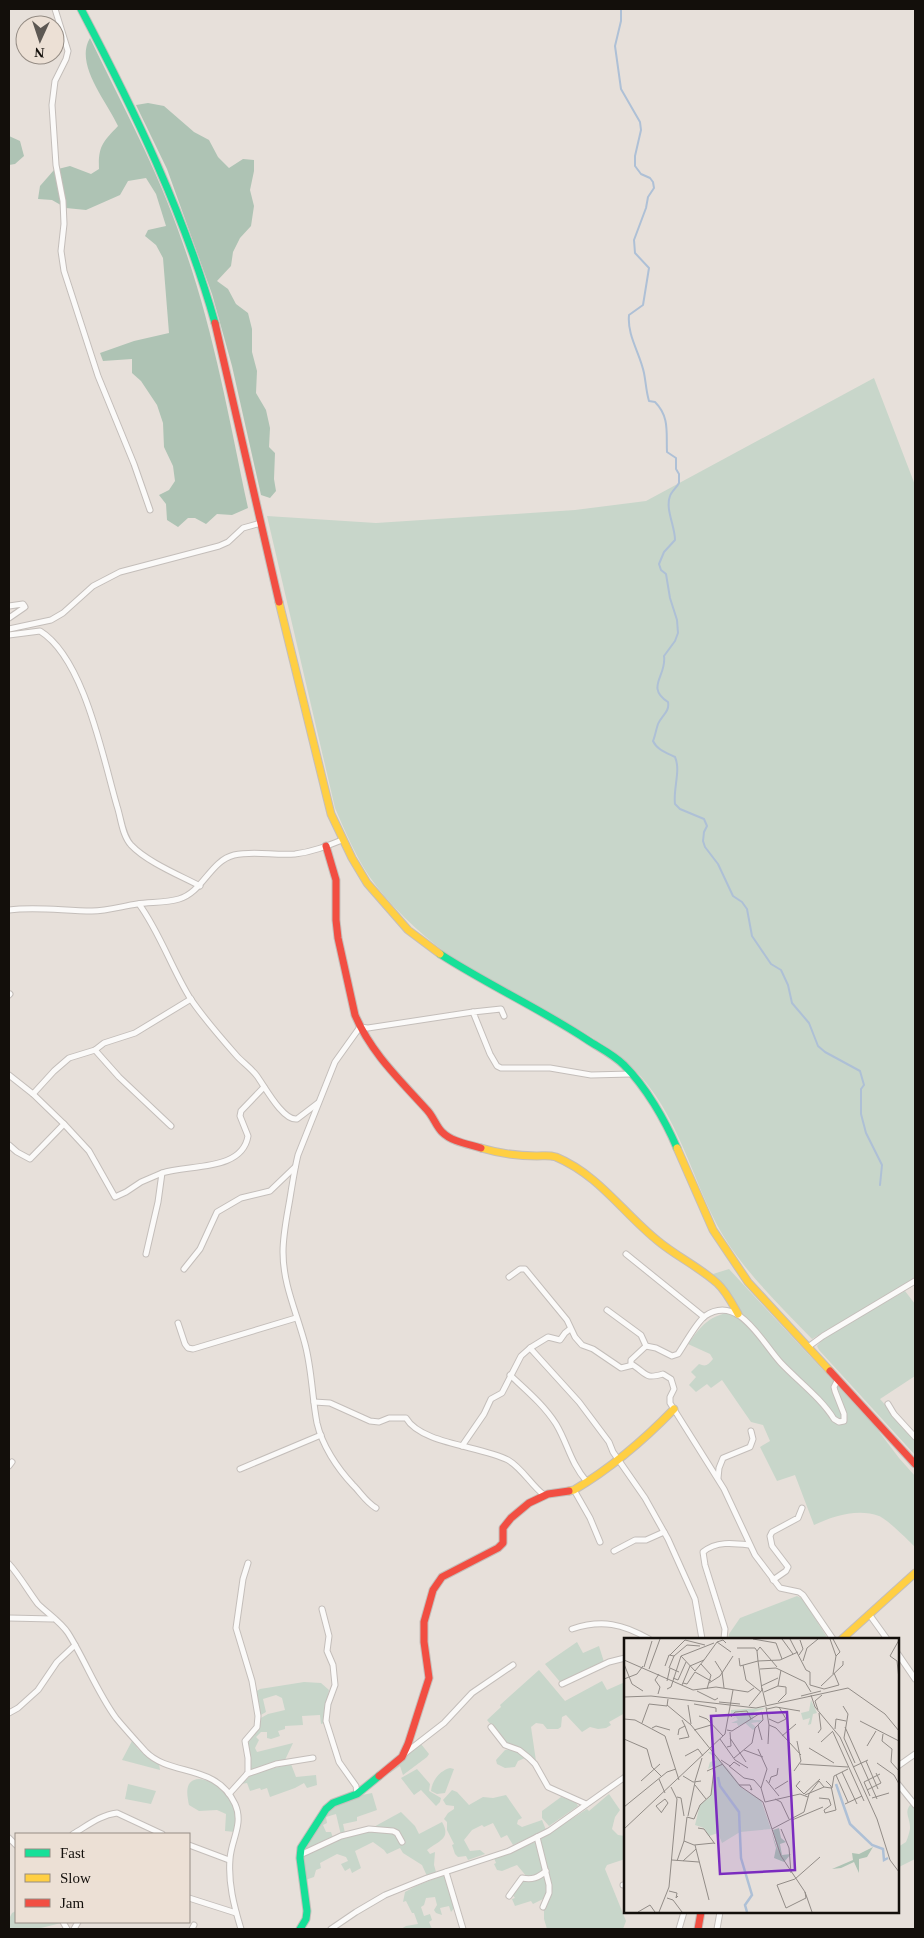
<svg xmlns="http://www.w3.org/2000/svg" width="924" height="1938" font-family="Georgia,serif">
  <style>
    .green { fill: #c8d6ca }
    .forest { fill: #aec3b4 }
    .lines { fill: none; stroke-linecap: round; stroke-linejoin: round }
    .stream { stroke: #aec0d6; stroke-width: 2 }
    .street-casing { stroke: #c4beba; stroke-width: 7 }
    .fast-casing { stroke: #c4beba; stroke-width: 9 }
    .slow-casing { stroke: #c4beba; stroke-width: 9 }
    .jam-casing { stroke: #c4beba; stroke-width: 9 }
    .street { stroke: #fbfaf9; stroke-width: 5 }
    .fast { stroke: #16e098; stroke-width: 7 }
    .slow { stroke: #ffcf43; stroke-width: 7 }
    .jam { stroke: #f24e42; stroke-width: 7 }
    .inset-river { fill: none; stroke: #aec0d6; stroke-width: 2.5 }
    .inset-road { fill: none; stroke: #928c87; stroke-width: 1 }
    .view { fill: #7b2cbf; fill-opacity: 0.15; stroke: #7b2cbf; stroke-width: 2.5 }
    .inset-edge { fill: none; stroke: #130f0b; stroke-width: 2.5 }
  </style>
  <rect width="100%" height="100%" fill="#e7e0da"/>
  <g class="green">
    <path d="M874,378L915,485V1278L812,1339C778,1303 739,1267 716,1223C688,1168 674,1102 624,1060C599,1039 569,1024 541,1008C510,990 476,974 446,953C418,932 389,905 369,876C355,855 345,831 335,808L267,516L376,523L575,510L646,501Z"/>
    <path d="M729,1269L874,1425L899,1458L915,1476V1547C908,1540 887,1519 879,1516C858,1508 833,1516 814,1525L795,1475L777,1481L760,1447L770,1441L763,1425L751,1422L722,1380L711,1388L707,1384L696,1392L689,1385L696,1377L691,1372L699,1364C706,1367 708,1365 713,1359L710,1354L688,1344C705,1320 711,1316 738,1310L728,1293L713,1274Z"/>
    <path d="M905,1291L915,1304V1376L880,1399L915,1439V1455L819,1350L817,1346L825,1337Z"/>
    <path d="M797,1596L803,1599L828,1639H728L729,1634L740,1618Z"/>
    <path d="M577,1642L583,1653L599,1646L604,1662L561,1683L545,1664Z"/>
    <path d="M539,1670L565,1701L602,1681L607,1690L625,1682V1713L609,1722L611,1725L606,1728L598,1729L590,1727L582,1732L566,1715L562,1717L561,1727L558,1729H547L543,1724L536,1723L531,1727L536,1761L507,1744L487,1720L501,1707L500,1705Z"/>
    <path d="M304,1682L321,1683L329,1690L324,1723L321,1724L320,1715L302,1716L303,1725L285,1726V1729L278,1731L280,1736L271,1739L267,1738V1732H261L256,1737L259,1740L255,1748L257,1752L293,1743L285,1760L261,1766L251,1771L248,1743L259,1719L268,1714L285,1710L282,1698L276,1695L263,1699L266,1712L259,1716L255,1692L260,1689Z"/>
    <path d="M132,1741L138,1749L159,1764L160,1770L122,1760Z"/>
    <path d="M421,1744L429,1754L427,1757L403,1775L400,1766L390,1773L388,1770Z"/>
    <path d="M510,1749L516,1750L525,1758L518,1761L515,1767L505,1768L497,1764L496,1760L505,1750Z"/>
    <path d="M291,1764L296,1777L316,1775L317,1785L307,1788L304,1783L295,1788L270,1797L267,1788L261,1790L260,1788L250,1791L247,1783L241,1784L254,1773Z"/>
    <path d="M450,1768L454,1769L445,1793L437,1794L431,1791C432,1781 439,1771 450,1768Z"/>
    <path d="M417,1769L430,1784L429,1791L441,1798L440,1802L436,1806L421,1790L414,1795L401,1778Z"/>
    <path d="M199,1779C214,1780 230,1793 234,1808C237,1815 235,1824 235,1832L225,1831L226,1814L217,1810L199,1811L189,1805C187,1794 184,1780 199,1779Z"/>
    <path d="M128,1784L156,1791L151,1804L125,1799Z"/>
    <path d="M452,1790L457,1792L469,1805L483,1797L493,1798L506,1795L522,1818L518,1820L517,1824L522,1827L542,1820L546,1830L513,1845L507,1835L501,1838L493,1823L484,1827L482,1825L472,1830L464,1840L470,1851L480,1850L485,1854L468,1860L466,1856L458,1857L455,1854L452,1845L454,1844L447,1830V1822L444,1819L448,1813L454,1809V1806L446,1805L443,1800Z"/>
    <path d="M372,1793L377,1810L357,1817V1821L343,1824L345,1833L341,1835L336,1814L326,1817L327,1823L323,1825L326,1832H331L333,1838L301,1854L330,1808L357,1796Z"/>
    <path d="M609,1794L620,1810L615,1817L612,1829L618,1835L625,1836V1859L607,1865L605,1869L626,1921L623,1929H547L544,1919V1906L549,1895L539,1840L587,1809L589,1811Z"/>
    <path d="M561,1797L575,1801L578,1806L549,1826L542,1818V1811Z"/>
    <path d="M911,1804L915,1808V1859L899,1867L898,1864V1847L906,1842C908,1838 909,1833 910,1829C911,1819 903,1812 911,1804Z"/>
    <path d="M401,1812L415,1826L419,1834L442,1822C452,1839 438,1841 427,1850L430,1854L435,1852L434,1865L436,1872L427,1876L422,1865L403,1853L400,1848L387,1854L384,1850L373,1842L355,1851L361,1868L352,1873L350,1868L345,1871L341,1864L348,1861L346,1857L337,1854L320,1863L321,1868L316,1870L314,1877L305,1880L303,1856L337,1840L370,1829Z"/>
    <path d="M535,1842L543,1871L538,1876L527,1877L517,1865L502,1871L497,1870L494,1864L496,1863L494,1858Z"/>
    <path d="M545,1874L548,1893L543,1899L533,1904L531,1901L515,1906L512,1899L515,1898L512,1894L523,1880H534Z"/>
    <path d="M444,1875L446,1877L455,1907L451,1912L449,1906L440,1908L442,1915L436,1913L434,1910L437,1905L435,1897L426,1898L424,1905L421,1907L424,1916L430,1914L432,1920L429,1922L432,1929H401L406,1926L418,1924L414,1913H412L406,1901L403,1902L405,1892L416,1886Z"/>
    <path d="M16,1911V1922L61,1923L37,1929H9V1919L12,1913Z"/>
  </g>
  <g class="forest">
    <path d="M90,38C122,105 158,170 182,241C213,327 229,418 248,508L232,515L217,514L206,524L195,518H188L178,527L167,520L166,504L159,495L169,490L175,481L173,466L164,447L163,423L157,405L141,381L132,373V359L103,361L100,353L134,341L169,333L163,258L156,245L145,236L148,230L166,226L156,194L146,178L128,181L120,195L86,210L66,208L52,200L38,199L40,186L54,170L70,166L91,174L99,169C98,146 103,142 118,126C107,102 74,64 90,38Z"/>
    <path d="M148,103L164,106L194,132L209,140L218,157L229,168L243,159L254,160V171L250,190L254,206L251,226L240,238L233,252L231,266L217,281L228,289L236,304L248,313L252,329V352L257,371L256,393L266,410L270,428L269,447L275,453L274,479L276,491L270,498L261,495L232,366L212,294L167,169L136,105Z"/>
    <path d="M9,136L20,141L24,156L15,164L9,165Z"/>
  </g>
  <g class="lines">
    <path class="stream" d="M621,9V21L615,46L621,89L640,122L641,130L635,156V166L641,174L650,178L653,182L654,188L648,197L646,208L634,240L635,253L649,268L643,305L629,315C627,336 640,353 644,373C646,383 646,391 649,401L655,402C670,417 666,433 667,452L676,458V469L679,474V483C677,487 671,492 670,496C665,509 675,526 675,540L664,552L659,564L661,570L666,574L670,598L677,620L678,633L675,641L664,656C667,676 645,687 668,702C670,712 661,716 658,724C656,730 655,736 653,741C657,750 667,753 675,757C681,771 673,788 675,804L680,809L704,819L707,826L704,832L703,841L705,847L718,864L733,896L742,902L747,909L752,936L771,964L781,970L788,985L792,1003L809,1023L818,1046L825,1052L860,1071L864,1085L861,1089V1114L866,1133L882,1165L880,1185"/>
    <g class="street-casing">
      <g id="street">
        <path d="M55,9L68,51L66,59L55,81L52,105L56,165L63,201L64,224L61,251L64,271L98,376L134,464L150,510"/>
        <path d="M9,606L23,604L25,607L9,618"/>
        <path d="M9,629L51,620L63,613L93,586L120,572L219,546L228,542L243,528L261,523"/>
        <path d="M9,635L40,631C84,658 103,758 117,806C121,818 122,835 131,845C147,862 179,875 200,886"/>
        <path d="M139,904C160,933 171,967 190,998C202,1016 221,1038 236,1055C242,1062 251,1068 257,1076C265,1087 283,1121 297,1119L318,1103"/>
        <path d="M9,910C36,906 64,911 92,911C107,911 123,906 137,904C151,902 166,903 179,899C203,892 210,861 234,855C255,850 274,856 295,854C312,852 327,846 342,840"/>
        <path d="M9,995L10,994"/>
        <path d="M504,1016L501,1009L473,1012L490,1054L497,1066L501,1068H550L591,1075L631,1074"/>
        <path d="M95,1050L119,1077L171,1126"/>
        <path d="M9,1075L33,1094L64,1124L30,1159L17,1152L9,1145"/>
        <path d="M33,1094L54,1071L69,1058L95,1050L104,1043L135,1033L191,999"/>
        <path d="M64,1124L89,1151L115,1197L126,1192L141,1182L162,1173"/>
        <path d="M146,1254L158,1202L162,1173C188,1164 242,1172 248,1136L240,1116L241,1111L264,1087"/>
        <path d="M626,1254L704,1317"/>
        <path d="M184,1269L200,1249L217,1212L241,1198L270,1191L295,1167"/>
        <path d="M509,1277L520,1269H525L567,1320L575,1337L582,1345L593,1349L621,1368L633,1365C648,1375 645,1379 663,1374L671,1379L674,1389L670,1397V1403L724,1489L755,1555L780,1588L799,1592L803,1595L833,1639"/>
        <path d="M607,1310L641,1335L646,1346L656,1348L672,1356L678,1354C685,1344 696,1323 705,1316C739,1293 762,1343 781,1363C798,1381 821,1398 834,1419L839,1422L844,1421V1414L835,1391L834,1387L838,1379"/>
        <path d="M178,1323L185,1344L188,1348L193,1349L296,1318"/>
        <path d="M808,1347L823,1336L915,1281"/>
        <path d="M530,1348L579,1402L609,1442L613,1452L645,1498L668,1539L695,1599L702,1639"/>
        <path d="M631,1365V1360L646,1346"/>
        <path d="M510,1375C526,1390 544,1405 556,1424C568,1444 570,1462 587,1482"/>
        <path d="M314,1402L330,1403L370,1421L379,1422L389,1418H406C421,1444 481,1446 508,1460C522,1468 531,1485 544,1495"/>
        <path d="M888,1404L894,1414L915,1437"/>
        <path d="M462,1446L484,1414L491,1399L502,1393L521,1356L530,1348L548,1337L560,1340L565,1333L570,1329"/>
        <path d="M9,1466L12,1462"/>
        <path d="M240,1469L321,1435"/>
        <path d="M718,1478L719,1468L723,1458L750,1447L753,1439L751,1431"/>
        <path d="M574,1490L590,1518L600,1542"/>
        <path d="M376,1508C366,1502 361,1493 353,1485C337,1468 322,1445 317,1423C312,1397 312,1370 305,1344C297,1313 283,1285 283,1252C283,1232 288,1212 291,1192C293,1180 295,1167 298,1155L335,1062L360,1027L368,1028L473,1012"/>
        <path d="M614,1551L635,1540H646L664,1532"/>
        <path d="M9,1564C20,1576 28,1591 38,1604C47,1613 61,1622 68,1633C85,1660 97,1692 116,1718C126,1730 136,1741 146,1752C171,1777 216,1763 235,1804C244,1824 231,1840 230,1859C228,1883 234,1906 241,1929"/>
        <path d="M773,1580L786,1571L788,1567L772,1546L770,1536L772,1532L798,1518L802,1508"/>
        <path d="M322,1609L329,1636L327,1651L333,1665L335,1685L328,1704L326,1721L339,1762L356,1786L357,1794"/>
        <path d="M869,1614L887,1639"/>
        <path d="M9,1618L53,1619"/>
        <path d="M572,1629C602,1619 623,1624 649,1639"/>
        <path d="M724,1639L725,1629L705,1565L703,1552C716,1541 733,1543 749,1545"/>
        <path d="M898,1654L915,1679"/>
        <path d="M562,1684L609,1662L625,1658"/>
        <path d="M9,1713L18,1708L38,1690L57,1662L75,1645"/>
        <path d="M491,1727L505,1745L519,1750L529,1758L535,1764L548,1787L586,1804"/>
        <path d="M404,1754L444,1723L472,1693L513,1665"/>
        <path d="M898,1766L915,1754"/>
        <path d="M247,1774L276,1764L313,1758"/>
        <path d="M898,1784L915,1805"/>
        <path d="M229,1794L248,1773V1758L245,1741L257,1727L258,1716L252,1681L236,1628L243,1579L248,1563"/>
        <path d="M73,1834C87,1826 100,1815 117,1813L162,1834"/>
        <path d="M537,1837L549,1885V1893L543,1907"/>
        <path d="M9,1838L16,1845"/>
        <path d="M189,1845L229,1860"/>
        <path d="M300,1855L341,1836L369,1829L393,1831L397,1833L402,1842"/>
        <path d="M446,1872L463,1929"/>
        <path d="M623,1885H625"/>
        <path d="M509,1896L522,1878C532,1880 538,1878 546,1871"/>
        <path d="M189,1898L236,1913"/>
        <path d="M63,1922L67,1929"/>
        <path d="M74,1929L78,1922"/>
        <path d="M192,1929L194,1925"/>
        <path d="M331,1929L356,1912L385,1895L427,1878L509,1851L549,1831L625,1777"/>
        <path d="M679,1929L684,1912"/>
        <path d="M717,1929L720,1912"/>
      </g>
    </g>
    <g class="fast-casing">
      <g id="fast">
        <path d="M81,9C134,110 184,213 215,323"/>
        <path d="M440,954C488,985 541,1009 589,1041C600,1048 614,1055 624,1065C646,1087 665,1120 677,1148"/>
        <path d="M300,1929L306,1919L307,1911L300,1858L301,1848L326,1809L333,1803L357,1794L379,1776"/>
      </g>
    </g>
    <g class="slow-casing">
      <g id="slow">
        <path d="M279,602L331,814L352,858L367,883L408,930L440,954"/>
        <path d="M481,1148C498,1153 519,1156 537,1156C544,1156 549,1155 556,1157C599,1175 623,1213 658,1241C676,1256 699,1267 717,1283C726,1291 732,1303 738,1314"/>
        <path d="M677,1148L713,1230L748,1282L830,1371"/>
        <path d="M569,1491L574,1490C613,1467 643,1441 674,1409"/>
        <path d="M842,1639L915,1573"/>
      </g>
    </g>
    <g class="jam-casing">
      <g id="jam">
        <path d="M215,323L279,602"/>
        <path d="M326,846L336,880V920L338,938L355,1015C371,1053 400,1080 427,1110C433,1116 436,1126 442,1132C452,1142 468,1144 481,1148"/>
        <path d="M830,1371L915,1464"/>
        <path d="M379,1776L402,1757L408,1744L429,1678L424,1642V1622L433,1590L442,1577L498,1548L503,1543V1528L511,1518L529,1503L548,1494L569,1491"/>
        <path d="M698,1929L701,1912"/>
      </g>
    </g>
    <use href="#street" class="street"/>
    <use href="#fast" class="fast"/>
    <use href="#slow" class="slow"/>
    <use href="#jam" class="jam"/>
  </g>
  <g transform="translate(624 1638)">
    <rect width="275" height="275" fill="#e7e0da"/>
    <path d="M187,62L193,75L189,76L187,86L184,87L186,80L179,82L177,75L185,73ZM142,70L130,74L129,82H139L133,87L135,84L127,85L132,89L129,92L121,85L114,88L113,85H107L114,82L112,79L106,83L117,74L107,76V72ZM84,114H87L104,131L118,150L137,162L147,191L116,194L98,205L94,195L85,198L80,190L71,187L76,167L86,159L92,131L89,128L84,131L86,124L93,122Z" fill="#c8d6ca"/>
    <path d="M155,190L157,200L162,204L156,206L158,217L167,216L160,224L150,220L152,210L147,193L154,213L149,192ZM249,209L243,219L235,221V235L230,224L217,230L208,231L229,222L228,215L235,216Z" fill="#aec3b4"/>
    <path class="inset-river" d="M94,139L96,148L115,174L117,220L128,257L121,267L123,274M212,146L226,186L248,207L259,211L260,222L264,220"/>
    <path class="inset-road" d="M129,1L152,5L158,21M158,1L169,16M166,1L182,32L186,34V47M206,1L212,18L209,36M209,1L216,14L212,18M275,2L266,18L273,23L275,41M93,4L107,14M113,10H131L133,13L134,23L116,28L115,20M133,13L136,9L153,29M46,17L61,2L81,7M175,17L179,11L176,2M50,18L63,7L76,8M0,22L69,52L92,49L124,54L130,50M80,22L71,33L57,18L90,5M91,23L98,34L100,50M179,23L183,10L194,1M0,26L8,46L19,53M77,26L87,37L83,51M119,27L122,42L137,54M41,28L45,17L50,18L45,30M20,29L28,3M25,31L36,1M136,31L152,30L181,44L187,54M71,34L87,43M49,40L54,42L62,24M0,41L13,36L19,28M43,43L46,30L55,34M59,45L63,46L71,34M85,45L96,38L109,18M58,47L66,28L80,22L93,4L99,2L102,5M186,47L200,51L215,47L210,35M137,48L154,40M197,48L219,27V23M138,50L142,67M43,51L47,49L57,18M73,53L91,62L94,60M140,54L154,48M34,56L36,49L31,42L35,36M187,57L191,69L216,99L253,181L266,222L275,234M177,58L197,53M0,59L27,58L132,70L224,50L261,76L275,93M95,64L116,66M154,64L162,56V49L154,48L157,32M70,66L92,70V74M43,67L67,87L116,148L139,164L157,218L181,254L188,274M64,67L67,86M125,68L138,52L134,23L156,22L174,14M219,68L224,76L220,100L231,125M142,69L145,87L152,90L177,117M143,71L152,69L176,73M194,72L191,63L198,57M75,78L83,81L99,98M107,79L111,74L123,73L127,81M0,81L11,82L41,98L55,142M145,81L154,85L162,81L155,69M236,83L275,103M18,85L25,66L43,68L44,61M134,87L138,102M221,89L253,161M28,90L32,88L46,92M211,91L212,81L222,83M70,92L87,87M103,92L108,93L138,74M209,94L240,163M194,95L197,91L195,75M259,96L258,103L268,111L267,124L275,133M54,97L55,91L61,88L58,82M158,98L172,86M106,100L122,124M0,101L23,111L28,129L38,139M55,101L65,99L61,88M96,101L111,122L124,130M197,104L209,93M144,106L145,87M243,108L252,93M103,109L107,108L106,94M185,110L210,125M134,111L143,131L137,150M120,112L139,119M61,118L74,111L79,118M110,120L128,105L131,90L139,82L138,74M97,122L106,128L110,124L116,128M242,123L254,151M253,125L270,137L275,146M176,126L224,129M105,128L120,140L130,142L137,150L141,164M229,129L244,122M90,132L87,157L76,167L70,181L63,179L60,203L70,207L90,205M83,133L99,126M170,133L177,123L173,103M218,134L233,166M212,137L224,164M59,138L69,144L77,143M35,141L41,155M142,142L155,158M17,143L36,126M71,143L78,120M176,143L172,148L180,156M145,145L147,139L153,137L154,130M71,147L82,161M115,147H126L128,152L126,151M208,150L210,138L224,131M151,151L164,143M243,152L257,145L252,135M180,156L196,141M181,157L200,149L207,150M246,158L240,144L256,136M53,159L57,160L60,178M195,160L205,161L207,167L200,172L201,175L212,172L207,148L202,143M248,160L265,155M151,161L157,164L165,181M141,164L176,156L184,159M221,166L238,158M0,169L43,134L52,131M37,174L32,168L41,161L44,165L37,175M64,178L71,144M168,182L199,169M74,190L80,191L91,206M0,191L101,96L109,52M148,191L180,174L185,156L195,143L200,149M157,191L165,210L167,235M71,207L85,262M48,222L75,224M53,223L60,203M59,223L72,211M45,253L53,255L52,260L54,258M181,254L182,260L162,270L153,247L171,241L196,219M43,260L49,262L58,274M14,274L26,267L31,274M35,274L45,249L53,161L47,149"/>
    <path class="view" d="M163,74L171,232L96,236L87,78Z"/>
    <rect width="275" height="275" class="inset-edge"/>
  </g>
  <rect width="924" height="1938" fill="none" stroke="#130f0b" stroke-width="20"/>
  <rect x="15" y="1833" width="175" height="90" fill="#ece0d5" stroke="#958c84"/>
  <rect x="25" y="1849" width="25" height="8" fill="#16e098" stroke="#958c84"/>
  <text x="60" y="1858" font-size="15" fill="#130f0b">Fast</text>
  <rect x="25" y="1874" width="25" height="8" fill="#ffcf43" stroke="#958c84"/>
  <text x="60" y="1883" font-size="15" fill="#130f0b">Slow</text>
  <rect x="25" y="1899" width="25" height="8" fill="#f24e42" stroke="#958c84"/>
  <text x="60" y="1908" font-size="15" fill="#130f0b">Jam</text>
  <g transform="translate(40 40) rotate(183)"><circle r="24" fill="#ece0d5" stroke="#958c84"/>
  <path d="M0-4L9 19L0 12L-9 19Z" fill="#5d5853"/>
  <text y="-8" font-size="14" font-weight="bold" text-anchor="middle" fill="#130f0b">N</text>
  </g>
</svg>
